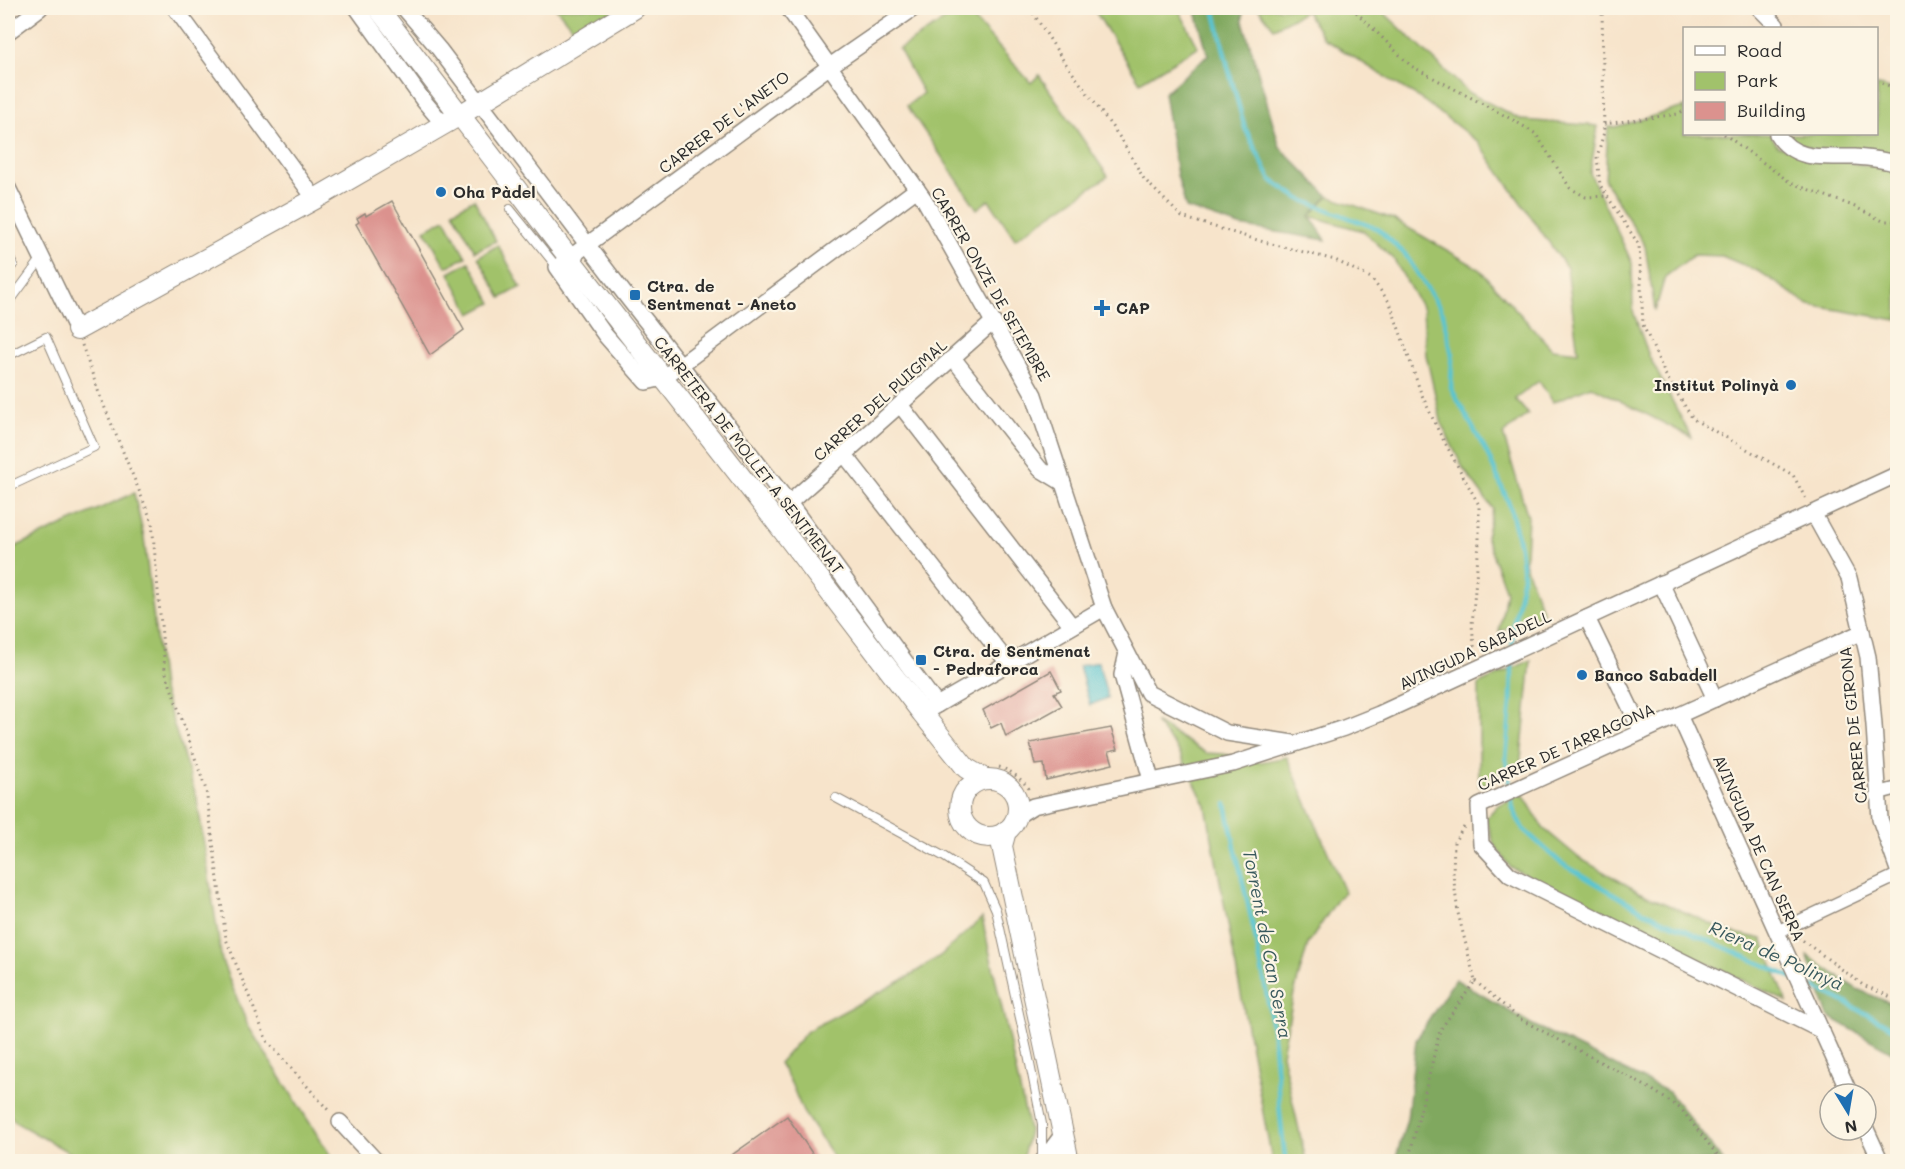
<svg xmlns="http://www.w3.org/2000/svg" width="1905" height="1169" font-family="Mali,sans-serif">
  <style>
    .green { fill: #a1c26b; stroke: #66764b; stroke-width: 1.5 }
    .forest { fill: #80a85f; stroke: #566a45; stroke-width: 1.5 }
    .water { fill: #58c4d1; stroke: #42787e; stroke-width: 1.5 }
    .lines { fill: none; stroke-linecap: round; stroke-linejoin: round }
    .stream { stroke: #58c4d1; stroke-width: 4.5 }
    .building { fill: #db928e }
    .service-casing { stroke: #91887b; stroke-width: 10 }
    .pedestrian-casing { stroke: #91887b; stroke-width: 15 }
    .minor-casing { stroke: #91887b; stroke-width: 18 }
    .tertiary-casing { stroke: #91887b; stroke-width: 22 }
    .path { stroke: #91887b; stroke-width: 3; stroke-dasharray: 1.5 4.5; stroke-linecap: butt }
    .service { stroke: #fff; stroke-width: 8 }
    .pedestrian { stroke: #fff; stroke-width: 12 }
    .minor { stroke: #fff; stroke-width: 15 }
    .tertiary { stroke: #fff; stroke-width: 20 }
    .poi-dot { fill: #1f6fb2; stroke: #fcf5e5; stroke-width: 2 }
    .labels { text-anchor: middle; stroke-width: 4.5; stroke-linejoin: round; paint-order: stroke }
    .street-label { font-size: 16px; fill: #2b2b2b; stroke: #fcf5e5 }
    .poi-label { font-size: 16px; font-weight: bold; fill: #2b2b2b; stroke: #fcf5e5; text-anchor: start }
    .water-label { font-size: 18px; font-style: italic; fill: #38595d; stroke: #fcf5e5 }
  </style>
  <rect width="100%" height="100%" fill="#fcf5e5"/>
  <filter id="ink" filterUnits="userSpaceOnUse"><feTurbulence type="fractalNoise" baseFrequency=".0167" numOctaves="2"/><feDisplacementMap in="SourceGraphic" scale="12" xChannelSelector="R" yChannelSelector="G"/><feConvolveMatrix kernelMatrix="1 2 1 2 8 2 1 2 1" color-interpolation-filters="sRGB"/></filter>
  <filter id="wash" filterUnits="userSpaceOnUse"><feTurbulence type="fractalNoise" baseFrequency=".008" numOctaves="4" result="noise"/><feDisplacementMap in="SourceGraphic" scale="24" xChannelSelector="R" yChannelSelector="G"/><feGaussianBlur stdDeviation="1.35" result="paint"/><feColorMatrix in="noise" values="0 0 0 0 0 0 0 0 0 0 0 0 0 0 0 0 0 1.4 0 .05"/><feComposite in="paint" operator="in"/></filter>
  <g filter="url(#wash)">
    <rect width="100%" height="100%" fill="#f7e4cb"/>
    <g class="green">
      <path d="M556,8H620L577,34Z"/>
      <path d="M964,8L1031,83L1039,75L1108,176L1015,239L989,200L977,209L907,106L923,93L899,49Z"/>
      <path d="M1093,8H1178L1198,47L1140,82Z"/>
      <path d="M1258,8H1379L1469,93L1522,120L1598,126L1590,173L1632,263L1633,311L1649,356L1691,437L1591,386L1553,402L1539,381L1515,399L1528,414L1503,434L1528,517L1526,554L1524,562L1543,613L1499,632L1506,592L1486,537L1493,509L1463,468L1442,425L1426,355L1423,310L1393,258L1363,231L1310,216L1328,196L1393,219L1478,268L1552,349L1578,352L1567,268L1478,142L1424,101L1323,38L1306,11L1274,28Z"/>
      <path d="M1877,85L1897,91V158L1819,151L1796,143L1786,134H1876Z"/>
      <path d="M1684,107V134H1770L1778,146L1851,163L1897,169V320L1809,305L1760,272L1722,256L1694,255L1665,277L1655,311L1645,246L1605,181L1608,127H1615Z"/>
      <path d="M474,199L496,241L475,251L453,211Z"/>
      <path d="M445,219L466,257L446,267L425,230Z"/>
      <path d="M498,245L521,287L501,298L478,257Z"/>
      <path d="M469,262L492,303L471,314L449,273Z"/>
      <path d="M134,493L144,538L162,687L197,799L222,961L248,1026L334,1161H84L15,1122L8,1112V550Z"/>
      <path d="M1531,660L1520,768L1479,786V684Z"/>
      <path d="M1155,722L1206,753L1223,754L1261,762L1287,757L1345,892L1339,897L1308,944L1294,993L1282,1054L1306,1161H1272L1206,806L1178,750Z"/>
      <path d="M1523,794L1543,828L1579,858L1641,893L1730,932L1762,939L1787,1002L1510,867L1494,844L1486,818L1498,805Z"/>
      <path d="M982,918L1029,1130L1024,1153L1020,1161H836L803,1112L791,1083L779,1063L807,1031L908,977L940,956Z"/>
    </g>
    <g class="forest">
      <path d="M1195,8H1243V21L1280,147L1328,196L1310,216L1326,240L1239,226L1186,208L1177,175L1164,93L1208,55Z"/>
      <path d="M1807,955L1857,989L1897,1006V1055L1828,1016Z"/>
      <path d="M1455,979L1531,1024L1669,1092L1723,1161H1395L1407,1119L1416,1040Z"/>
    </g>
    <path class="water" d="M1098,662L1108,698L1090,705L1079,666Z"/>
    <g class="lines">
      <g class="stream">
        <path d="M1214,8L1228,67L1245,128L1271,180L1300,199L1378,229L1405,254L1443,313L1452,355L1451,388L1488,455L1510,506L1520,547L1523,576L1513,627L1511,702L1506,759L1510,787"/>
        <path d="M1511,796L1513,809L1523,829L1561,863L1645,912L1793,978"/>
        <path d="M1226,804C1239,871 1257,936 1268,1002C1278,1055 1277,1109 1286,1162"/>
        <path d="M1806,984L1837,998L1898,1031"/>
      </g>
    </g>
    <g id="blocks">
      <g class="building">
        <path d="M392,201L464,330L430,355L356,224L359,222L357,218L365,213L366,216Z"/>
        <path d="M1051,671L1061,690L1054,693L1062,706L1006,737L1001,723L991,728L983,710Z"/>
        <path d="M1111,728L1118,749L1109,751L1113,764L1046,780L1044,764L1035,765L1030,743Z"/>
        <path d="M787,1116L818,1162H722Z"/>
      </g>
    </g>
  </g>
  <g filter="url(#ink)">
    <use href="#blocks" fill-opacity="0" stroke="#91887b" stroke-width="1.5"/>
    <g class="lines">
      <g class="service-casing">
        <g id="service">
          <path d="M510,209L557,267"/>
          <path d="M8,254L13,265L8,268"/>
          <path d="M8,304L42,258"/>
          <path d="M8,356L46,337L94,447L8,487"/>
          <path d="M836,798L943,856L984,883L996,910L1028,1054L1042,1124V1159"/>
        </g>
      </g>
      <g class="pedestrian-casing">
        <g id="pedestrian">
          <path d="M1879,793L1898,788"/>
          <path d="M1777,932L1898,875"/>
        </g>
      </g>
      <g class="minor-casing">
        <g id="minor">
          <path d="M175,8L315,199"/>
          <path d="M357,8L423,100L444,125"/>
          <path d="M404,8L439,49L627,297L789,503L937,705"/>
          <path d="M788,8L924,199L1034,395L1104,608L1148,693L1227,733L1293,743"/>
          <path d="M914,8L830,66L557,267L605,335L646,382L663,378L917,189"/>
          <path d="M1759,8L1776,25L1775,28"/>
          <path d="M8,32L40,8"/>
          <path d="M1777,134C1795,163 1826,156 1855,157C1869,158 1885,160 1898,164"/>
          <path d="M8,188L77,330"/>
          <path d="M953,358L1040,469L1063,483"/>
          <path d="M901,406L1072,626"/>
          <path d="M845,455L1008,663"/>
          <path d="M789,503L993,322"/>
          <path d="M1813,513L1849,578L1862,632L1868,657L1874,725L1880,819L1898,870"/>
          <path d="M1661,583L1715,699"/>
          <path d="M1587,618L1642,732"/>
          <path d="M1127,653L1122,675L1151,780"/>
          <path d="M930,709L1104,608"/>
          <path d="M1679,715L1850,1094"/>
          <path d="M1017,816L1033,806L1233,764L1344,728L1379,714L1898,474"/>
          <path d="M1822,1031L1510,875L1481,844L1479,806L1862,632"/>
          <path d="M340,1122L377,1162"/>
          <path d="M1866,1129L1881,1162"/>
          <path d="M1042,1162L1063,1134"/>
        </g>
      </g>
      <g class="tertiary-casing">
        <g id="tertiary">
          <path d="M378,8L570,259L774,519L922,713L966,768L985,779"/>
          <path d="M77,330L315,199L460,115L635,8"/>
          <circle cx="989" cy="808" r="29"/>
          <path d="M1006,831L1002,846L1069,1162"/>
        </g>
      </g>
      <g class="path">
        <path d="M1030,8L1061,57L1121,139L1144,179L1182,217L1264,242L1335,260L1371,278L1390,303L1421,393L1439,432L1479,505V543L1472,625L1475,655"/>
        <path d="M1352,8L1411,66L1515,121L1536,134L1570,188L1586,197L1607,196"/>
        <path d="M1602,8L1604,132L1597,157L1600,185L1639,245L1643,325L1665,374L1693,419L1793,475L1807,501"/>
        <path d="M1876,81L1898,89"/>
        <path d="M1604,124L1678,114L1684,110"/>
        <path d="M1724,134L1791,183L1853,206L1883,221H1898"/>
        <path d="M82,345L100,396L152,522L165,670L206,790L226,939L267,1041L330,1112"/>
        <path d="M999,767C1013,771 1023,781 1031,791"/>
        <path d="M1798,937L1863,985L1898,1000"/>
        <path d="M1475,981L1520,1019L1651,1089L1681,1109L1723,1162"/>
        <path d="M1408,1162L1440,1030L1475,981L1458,913L1453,874L1454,842L1464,827"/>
      </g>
      <use href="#service" class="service"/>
      <use href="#pedestrian" class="pedestrian"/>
      <use href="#minor" class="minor"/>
      <use href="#tertiary" class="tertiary"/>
    </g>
  </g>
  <g class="poi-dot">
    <circle cx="441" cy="192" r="6"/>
    <rect x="629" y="289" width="12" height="12" rx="3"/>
    <path d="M1099 299h6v6h6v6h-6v6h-6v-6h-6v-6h6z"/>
    <circle cx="1791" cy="385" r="6"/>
    <rect x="915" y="654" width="12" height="12" rx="3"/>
    <circle cx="1582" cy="675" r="6"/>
  </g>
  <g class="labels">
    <g class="street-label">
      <text transform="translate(724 122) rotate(-37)" y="6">CARRER DE L'ANETO</text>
      <text transform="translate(991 284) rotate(60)" y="6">CARRER ONZE DE SETEMBRE</text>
      <text transform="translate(880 400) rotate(-42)" y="6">CARRER DEL PUIGMAL</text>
      <text transform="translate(749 455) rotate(52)" y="6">CARRETERA DE MOLLET A SENTMENAT</text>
      <text transform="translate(1475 650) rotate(-25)" y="6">AVINGUDA SABADELL</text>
      <text transform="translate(1853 725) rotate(-96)" y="6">CARRER DE GIRONA</text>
      <text transform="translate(1566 747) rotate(-24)" y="6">CARRER DE TARRAGONA</text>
      <text transform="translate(1759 848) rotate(66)" y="6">AVINGUDA DE CAN SERRA</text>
    </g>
    <g class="poi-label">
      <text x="453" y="198">Oha Pàdel</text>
      <text x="647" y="292">Ctra. de<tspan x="647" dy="18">Sentmenat - Aneto</tspan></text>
      <text x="1116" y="314">CAP</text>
      <text x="1779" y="391" text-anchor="end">Institut Polinyà</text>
      <text x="933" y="657">Ctra. de Sentmenat<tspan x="933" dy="18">- Pedraforca</tspan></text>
      <text x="1594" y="681">Banco Sabadell</text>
    </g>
    <g class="water-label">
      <text transform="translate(1267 944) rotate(79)" y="6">Torrent de Can Serra</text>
      <text transform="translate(1776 956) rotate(24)" y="6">Riera de Polinyà</text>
    </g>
  </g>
  <rect width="1905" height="1169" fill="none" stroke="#fcf5e5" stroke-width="30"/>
  <rect x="1683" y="27" width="195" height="108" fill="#fcf5e5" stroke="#a8a49b" stroke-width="1.5"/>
  <rect x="1695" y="46" width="30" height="9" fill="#ffffff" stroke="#a8a49b" stroke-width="1.5"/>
  <text x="1737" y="57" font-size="18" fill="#2b2b2b">Road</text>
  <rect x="1695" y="72" width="30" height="18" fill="#a1c26b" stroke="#a8a49b" stroke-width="1.5"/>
  <text x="1737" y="87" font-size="18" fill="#2b2b2b">Park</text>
  <rect x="1695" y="102" width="30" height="18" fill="#db928e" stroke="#a8a49b" stroke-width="1.5"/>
  <text x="1737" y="117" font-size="18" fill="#2b2b2b">Building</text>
  <g transform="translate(1848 1112) rotate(169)"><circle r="28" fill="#fcf5e5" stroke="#a8a49b" stroke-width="1.5"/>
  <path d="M0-4.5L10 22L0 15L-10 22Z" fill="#1f6fb2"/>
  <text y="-9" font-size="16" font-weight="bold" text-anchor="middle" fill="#2b2b2b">N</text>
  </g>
</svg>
